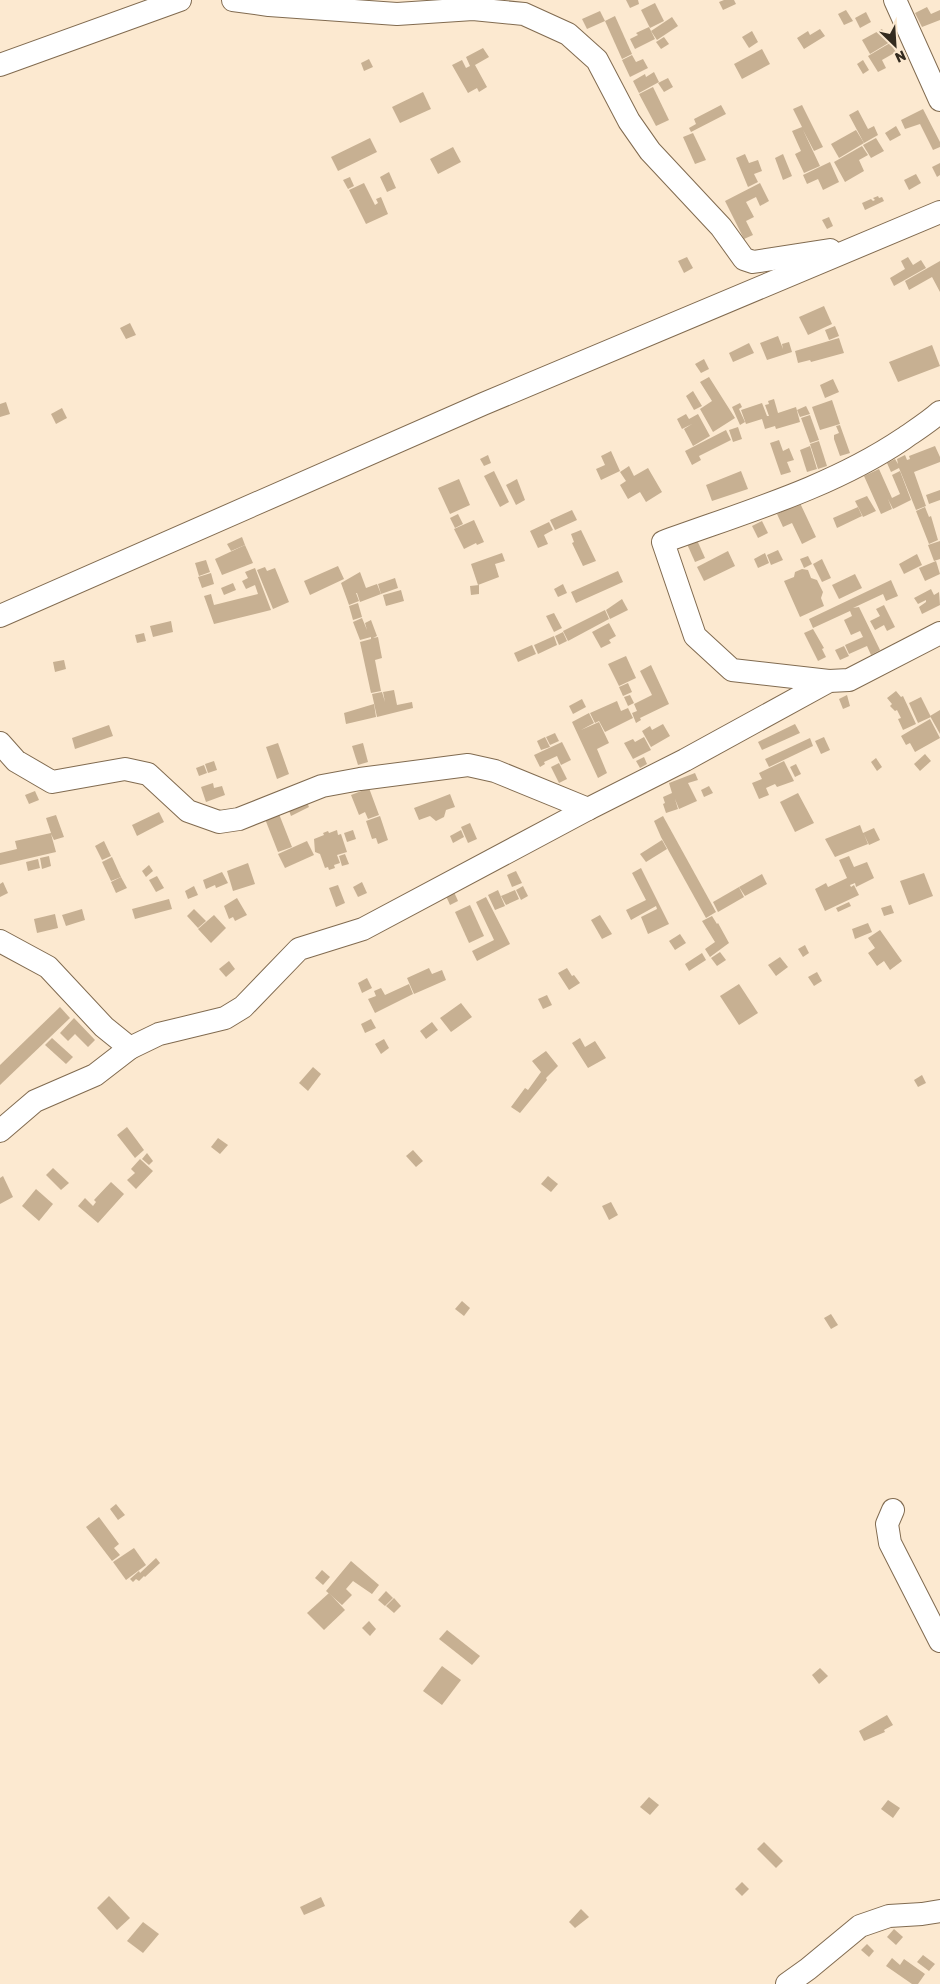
<svg xmlns="http://www.w3.org/2000/svg" width="940" height="1984" font-family="Rubik,sans-serif">
  <style>
    .building { fill: #c7b092 }
    .lines { fill: none; stroke-linecap: round; stroke-linejoin: round }
    .minor-casing { stroke: #816b50; stroke-width: 24 }
    .minor { stroke: #fff; stroke-width: 22 }
  </style>
  <rect width="100%" height="100%" fill="#fce9d0"/>
  <g class="building">
    <path d="M626,0H638L639,4L630,8Z"/>
    <path d="M724,0H734L736,4L723,10L719,2Z"/>
    <path d="M655,3L664,21L650,28L641,10Z"/>
    <path d="M927,7L931,14L940,10V20L922,27L915,13Z"/>
    <path d="M846,10L853,21L844,25L838,14Z"/>
    <path d="M600,11L605,21L587,29L582,19Z"/>
    <path d="M866,12L871,22L860,28L855,18Z"/>
    <path d="M615,16L632,54L622,59L605,21Z"/>
    <path d="M672,17L678,26L657,40L651,31Z"/>
    <path d="M649,27L655,39L635,49L630,39L638,35L636,33Z"/>
    <path d="M820,29L825,36L804,49L797,38L808,31L810,35Z"/>
    <path d="M882,29L890,42L870,54L862,40Z"/>
    <path d="M752,31L758,42L749,48L742,37Z"/>
    <path d="M664,37L669,44L661,49L656,42Z"/>
    <path d="M890,43L896,52L882,60L886,68L878,72L868,56Z"/>
    <path d="M483,48L489,57L475,65L487,87L479,92L477,88L468,93L452,65L462,60L466,68L470,66L466,57Z"/>
    <path d="M762,49L770,64L742,79L734,64Z"/>
    <path d="M632,55L636,62L643,59L648,68L630,77L622,60Z"/>
    <path d="M369,59L373,67L364,71L361,63Z"/>
    <path d="M863,60L869,70L863,74L857,64Z"/>
    <path d="M654,72L659,82L639,93L633,81L645,74L646,77Z"/>
    <path d="M668,78L673,87L664,92L658,83Z"/>
    <path d="M653,87L669,120L656,126L639,94Z"/>
    <path d="M423,92L431,109L400,123L392,107Z"/>
    <path d="M721,105L726,114L691,132L689,128L696,124L694,119Z"/>
    <path d="M802,105L823,147L814,151L803,130L820,166L804,173L795,154L801,151L792,131L802,127L793,109Z"/>
    <path d="M923,109L940,142V147L933,150L920,124L905,129L901,120Z"/>
    <path d="M858,110L868,129L874,126L878,135L864,143L849,115Z"/>
    <path d="M896,126L901,135L890,141L885,133Z"/>
    <path d="M856,130L864,143L839,158L831,144Z"/>
    <path d="M693,133L706,160L695,164L683,137Z"/>
    <path d="M370,138L377,152L338,171L331,157Z"/>
    <path d="M876,138L884,151L871,158L863,145Z"/>
    <path d="M862,146L868,155L859,160L864,171L845,182L834,162Z"/>
    <path d="M453,147L461,162L438,174L430,159Z"/>
    <path d="M745,154L749,163L758,160L762,171L754,174L758,182L748,187L736,158Z"/>
    <path d="M783,154L792,176L783,180L775,158Z"/>
    <path d="M830,162L839,182L823,190L818,179L807,184L803,175Z"/>
    <path d="M940,163V175L937,177L932,167Z"/>
    <path d="M389,172L396,188L387,192L380,177Z"/>
    <path d="M916,174L921,183L909,190L904,180Z"/>
    <path d="M350,177L354,186L348,189L343,180Z"/>
    <path d="M364,183L375,205L378,203L376,199L381,197L388,214L366,224L349,190Z"/>
    <path d="M760,183L769,201L760,206L756,197L746,202L754,217L746,221L753,235L744,239L725,201Z"/>
    <path d="M878,196L879,198L882,197L884,201L865,210L862,203L871,199L873,201L875,200L873,198Z"/>
    <path d="M829,217L833,226L827,229L822,220Z"/>
    <path d="M687,257L693,268L684,273L678,261Z"/>
    <path d="M908,257L913,265L921,260L926,268L894,286L890,278L905,269L901,261Z"/>
    <path d="M940,261V292L932,277L909,290L905,281Z"/>
    <path d="M824,306L832,324L808,335L799,317Z"/>
    <path d="M130,323L136,335L126,339L120,328Z"/>
    <path d="M835,326L839,336L829,340L825,330Z"/>
    <path d="M778,336L783,349L782,344L789,342L792,352L767,360L760,343Z"/>
    <path d="M839,338L844,353L811,362L810,360L798,363L795,351Z"/>
    <path d="M749,343L754,353L733,362L729,353Z"/>
    <path d="M932,345L940,366L898,382L889,362Z"/>
    <path d="M704,359L709,369L701,373L695,364Z"/>
    <path d="M709,377L735,418L713,432L700,409L712,401L700,382Z"/>
    <path d="M833,379L839,392L825,398L820,385Z"/>
    <path d="M693,391L702,406L694,410L686,396Z"/>
    <path d="M774,399L778,413L796,407L800,422L776,429L775,426L765,429L762,419L746,424L741,410L762,403L767,416H769L765,405L769,404L768,401Z"/>
    <path d="M832,400L840,424L820,430L812,407Z"/>
    <path d="M6,402L10,414L0,417V404Z"/>
    <path d="M740,403L742,407L739,409L745,422L740,425L732,407Z"/>
    <path d="M806,406L810,414L800,417L797,410Z"/>
    <path d="M62,408L67,418L56,424L51,414Z"/>
    <path d="M686,414L689,419L698,414L710,436L693,446L684,429L692,424L682,429L677,419Z"/>
    <path d="M810,415L819,440L810,443L801,418Z"/>
    <path d="M840,425L850,453L840,456L834,439V435L839,433L836,426Z"/>
    <path d="M738,427L742,439L733,442L729,430Z"/>
    <path d="M726,430L731,440L699,456L701,460L692,465L685,451Z"/>
    <path d="M779,440L783,451L789,448L794,460L787,462L791,472L781,475L770,443Z"/>
    <path d="M819,441L827,466L818,469L810,444Z"/>
    <path d="M810,446L817,469L807,472L800,450Z"/>
    <path d="M935,446L940,457V462L914,472L926,506L916,510L899,468L891,472L887,463L895,459L898,464L897,459L905,455L907,460L910,459L909,456Z"/>
    <path d="M611,451L620,471L601,480L596,469L605,465L601,456Z"/>
    <path d="M488,455L491,463L484,466L480,459Z"/>
    <path d="M629,466L634,476L648,468L662,492L646,502L640,492L628,499L620,485L626,481L620,472Z"/>
    <path d="M879,469L892,498L900,494L892,475L900,471L911,500L893,509L888,499L892,509L881,514L864,476Z"/>
    <path d="M494,471L509,502L500,507L484,476Z"/>
    <path d="M741,471L748,489L712,501L706,485Z"/>
    <path d="M459,479L470,505L450,514L438,488Z"/>
    <path d="M517,479L525,500L516,505L506,485Z"/>
    <path d="M940,490V500L929,504L926,495Z"/>
    <path d="M867,496L876,511L863,517L855,501Z"/>
    <path d="M800,503L816,537L802,544L792,523L783,527L777,514Z"/>
    <path d="M858,507L862,516L837,528L833,518Z"/>
    <path d="M925,507L929,517L931,516L938,540L929,544L916,511Z"/>
    <path d="M572,510L577,520L555,530L550,520Z"/>
    <path d="M458,514L463,524L455,528L450,518Z"/>
    <path d="M474,520L484,542L477,545L476,543L464,549L454,529Z"/>
    <path d="M762,521L768,533L758,538L752,526Z"/>
    <path d="M549,522L553,530L544,535L548,544L538,548L530,531Z"/>
    <path d="M581,530L596,561L583,566L572,543L574,542L571,534Z"/>
    <path d="M242,537L245,545L231,551L227,544Z"/>
    <path d="M697,540L705,558L695,562L687,544Z"/>
    <path d="M940,541V559L934,561L928,545Z"/>
    <path d="M245,545L253,563L222,575L215,559Z"/>
    <path d="M778,550L783,560L771,565L767,555Z"/>
    <path d="M728,551L735,566L704,581L697,567Z"/>
    <path d="M502,553L505,561L495,564L499,577L478,585L471,564Z"/>
    <path d="M765,553L769,563L758,568L754,559Z"/>
    <path d="M917,554L922,565L904,574L899,564Z"/>
    <path d="M808,556L812,564L804,568L800,559Z"/>
    <path d="M822,559L831,578L822,582L813,564Z"/>
    <path d="M206,560L210,572L199,576L195,563Z"/>
    <path d="M936,561L940,574L925,581L919,568Z"/>
    <path d="M338,566L344,579L310,595L304,581Z"/>
    <path d="M265,567L267,571L275,568L289,602L273,609L257,570Z"/>
    <path d="M255,568L271,610L214,624L204,596L211,594L214,605L258,594L255,585L246,589L242,581L248,578L245,572Z"/>
    <path d="M802,569L808,570L811,578L817,580L823,592L821,598L824,606L800,617L784,581L794,577L795,572Z"/>
    <path d="M618,571L623,582L576,603L571,592Z"/>
    <path d="M360,572L366,588L377,584L381,594L360,602L357,593H359H356L359,601L349,605L341,583Z"/>
    <path d="M211,573L214,584L202,588L198,577Z"/>
    <path d="M855,574L862,588L839,599L832,585Z"/>
    <path d="M395,578L398,588L381,594L378,584Z"/>
    <path d="M891,580L898,596L886,601L883,594L853,608L859,607L880,650L871,655L867,646L849,654L845,645L863,637L860,631L851,635L844,620L852,616L850,611L813,628L809,619Z"/>
    <path d="M233,583L236,590L224,595L221,588Z"/>
    <path d="M563,584L567,593L558,597L554,589Z"/>
    <path d="M479,585V594L471,595L470,586Z"/>
    <path d="M931,589L934,595L939,592L940,605L922,614L919,607L926,602V600L918,604L914,598Z"/>
    <path d="M401,590L404,601L386,606L383,595Z"/>
    <path d="M622,599L628,610L610,619L606,610Z"/>
    <path d="M358,603L362,617L353,620L349,606Z"/>
    <path d="M884,605L895,627L887,631L884,625L875,630L870,621L880,616L876,609Z"/>
    <path d="M605,610L609,619L568,641L563,631Z"/>
    <path d="M554,613L562,628L554,632L546,616Z"/>
    <path d="M362,618L367,630L365,623L371,620L377,636L373,638L378,637L382,658L375,660L381,691L371,693L360,642L371,639V637L360,640L353,622Z"/>
    <path d="M171,621L173,632L153,637L150,626Z"/>
    <path d="M609,623L616,636L609,640L611,643L601,648L592,632Z"/>
    <path d="M813,629L824,648L822,649L826,657L818,661L804,633Z"/>
    <path d="M563,632L567,641L559,645L555,636Z"/>
    <path d="M144,633L146,641L137,643L135,635Z"/>
    <path d="M554,636L557,645L538,654L534,645Z"/>
    <path d="M532,645L536,654L518,662L514,653Z"/>
    <path d="M844,646L849,656L840,660L835,650Z"/>
    <path d="M626,656L636,678L619,686L608,664Z"/>
    <path d="M64,660L66,669L55,672L53,662Z"/>
    <path d="M651,665L669,704L640,718L641,720L636,723L632,713L637,711L634,704L652,695L640,671Z"/>
    <path d="M628,683L632,692L623,696L619,687Z"/>
    <path d="M394,690L397,705L412,702L413,708L377,717L372,694L382,692L385,702L383,692Z"/>
    <path d="M896,691L901,697L903,696L916,724L903,730L898,719L901,718L897,710L895,711L890,706L892,704L887,698Z"/>
    <path d="M630,695L634,703L628,706L624,697Z"/>
    <path d="M847,695L850,706L843,709L839,699Z"/>
    <path d="M921,697L931,717L918,723L909,703Z"/>
    <path d="M582,699L586,707L573,714L569,706Z"/>
    <path d="M617,701L621,711L628,708L633,718L605,732L599,721L595,723L590,713Z"/>
    <path d="M374,704L376,717L346,724L344,713Z"/>
    <path d="M940,710V734L930,716Z"/>
    <path d="M589,713L594,723L581,730L599,722L609,743L597,749L607,773L598,778L572,722Z"/>
    <path d="M930,719L940,738L915,752L910,743L906,745L901,736Z"/>
    <path d="M663,724L670,736L651,747L642,731L650,726L652,730Z"/>
    <path d="M795,724L800,733L762,750L758,742Z"/>
    <path d="M109,725L113,736L75,749L72,738Z"/>
    <path d="M555,733L559,741L550,745L546,737Z"/>
    <path d="M545,737L550,747L541,750L537,741Z"/>
    <path d="M644,737L651,750L633,759L624,743L633,739L635,742Z"/>
    <path d="M824,737L830,750L821,754L815,741Z"/>
    <path d="M810,738L813,746L769,767L765,759Z"/>
    <path d="M562,742L571,760L561,765L557,756L544,762L545,764L540,767L534,755Z"/>
    <path d="M278,743L289,774L277,779L266,747Z"/>
    <path d="M363,743L368,762L358,765L352,746Z"/>
    <path d="M925,754L931,761L920,771L914,764Z"/>
    <path d="M644,757L647,764L640,768L636,761Z"/>
    <path d="M876,758L882,767L877,771L871,762Z"/>
    <path d="M214,761L217,770L208,773L205,764Z"/>
    <path d="M784,761L794,781L777,787L775,784L766,788L769,795L759,799L752,783L762,779L759,773Z"/>
    <path d="M559,763L567,779L559,783L551,767Z"/>
    <path d="M796,764L801,774L795,777L790,767Z"/>
    <path d="M204,765L207,773L199,776L196,768Z"/>
    <path d="M695,773L698,780L688,783L697,801L679,809L675,799L678,809L666,813L663,804L665,803L663,797L672,793L669,783Z"/>
    <path d="M213,783L214,788L222,786L225,795L206,802L201,787Z"/>
    <path d="M709,786L713,793L704,797L701,790Z"/>
    <path d="M369,788L379,815L368,819L365,812L359,815L351,795Z"/>
    <path d="M35,791L39,800L29,804L25,795Z"/>
    <path d="M798,793L814,823L795,832L780,802Z"/>
    <path d="M450,794L455,807L446,810L444,817L436,821L430,816L419,820L414,808Z"/>
    <path d="M306,800L309,807L291,816L288,808Z"/>
    <path d="M159,812L164,822L137,836L132,825Z"/>
    <path d="M279,814L292,847L278,852L265,819Z"/>
    <path d="M56,815L64,837L54,840L51,834L56,852L0,865V853L17,849L15,841L51,833L46,818Z"/>
    <path d="M380,816L388,840L378,844L376,838L372,839L366,821Z"/>
    <path d="M663,816L716,912L706,918L661,837L654,821Z"/>
    <path d="M470,823L477,839L468,843L461,827Z"/>
    <path d="M860,825L863,833L874,828L880,840L869,845L864,834L868,844L835,857L825,839Z"/>
    <path d="M337,830L338,835L341,834L347,852L337,855L340,863L334,865L335,868L329,870L328,867L325,868L320,854L315,852L314,839L324,835L323,833L328,831L329,833Z"/>
    <path d="M353,830L356,839L347,842L344,833Z"/>
    <path d="M461,830L464,837L453,843L450,836Z"/>
    <path d="M662,840L667,849L646,862L640,854Z"/>
    <path d="M104,841L111,856L102,860L95,846Z"/>
    <path d="M307,841L314,855L285,868L278,854Z"/>
    <path d="M345,854L349,864L342,866L339,856Z"/>
    <path d="M49,856L51,866L42,869L40,858Z"/>
    <path d="M849,856L854,867L867,862L874,878L856,887L855,883L850,885L851,887L854,885L859,895L825,911L815,889L826,883L828,887L847,878L839,860Z"/>
    <path d="M112,857L121,877L111,881L102,862Z"/>
    <path d="M38,859L40,868L28,871L26,862Z"/>
    <path d="M248,863L255,884L233,891L227,871Z"/>
    <path d="M149,865L153,871L146,877L142,871Z"/>
    <path d="M641,868L669,924L648,934L641,917L657,909L656,906L631,920L626,910L646,900L632,873Z"/>
    <path d="M516,871L522,883L512,887L507,875Z"/>
    <path d="M222,872L228,883L216,888L215,885L206,889L203,880Z"/>
    <path d="M924,873L933,896L909,905L900,881Z"/>
    <path d="M762,874L767,884L745,896L739,887Z"/>
    <path d="M157,876L164,888L156,892L149,880Z"/>
    <path d="M121,877L127,888L116,893L111,882Z"/>
    <path d="M3,882L8,893L0,897V884Z"/>
    <path d="M362,882L367,893L358,897L353,887Z"/>
    <path d="M338,885L345,903L336,907L329,888Z"/>
    <path d="M194,886L198,895L188,899L185,891Z"/>
    <path d="M523,886L528,896L521,900L516,890Z"/>
    <path d="M739,887L744,897L718,912L713,902Z"/>
    <path d="M498,890L505,906L495,910L488,895Z"/>
    <path d="M515,890L519,899L506,905L501,896Z"/>
    <path d="M454,892L458,901L450,905L446,896Z"/>
    <path d="M486,897L510,944L477,961L472,951L494,940L476,902Z"/>
    <path d="M237,898L247,915L235,921L233,917L229,919L224,906Z"/>
    <path d="M169,899L172,909L135,919L132,909Z"/>
    <path d="M849,902L851,906L838,912L836,908Z"/>
    <path d="M470,905L484,936L469,943L455,912Z"/>
    <path d="M891,905L894,913L884,916L881,908Z"/>
    <path d="M82,909L85,920L66,926L62,915Z"/>
    <path d="M194,909L206,921L198,928L187,916Z"/>
    <path d="M55,914L58,928L37,933L34,919Z"/>
    <path d="M214,915L226,928L211,943L198,929Z"/>
    <path d="M600,915L612,934L602,939L591,920Z"/>
    <path d="M712,916L717,924L718,923L729,943L710,957L705,949L715,942L702,921Z"/>
    <path d="M868,923L872,932L855,939L852,929Z"/>
    <path d="M880,930L902,961L890,970L884,961L877,966L868,953L875,948L868,938Z"/>
    <path d="M680,934L686,943L675,950L669,941Z"/>
    <path d="M805,945L809,953L803,957L798,949Z"/>
    <path d="M720,952L726,960L717,966L711,958Z"/>
    <path d="M702,953L706,960L689,971L685,964Z"/>
    <path d="M780,957L788,967L776,976L768,965Z"/>
    <path d="M229,961L235,969L226,977L219,969Z"/>
    <path d="M429,968L432,974L442,970L446,980L414,994L407,978Z"/>
    <path d="M567,968L572,976L574,975L580,983L569,990L558,973Z"/>
    <path d="M817,972L822,981L814,986L808,977Z"/>
    <path d="M367,978L372,988L362,993L358,983Z"/>
    <path d="M409,984L413,994L375,1013L368,999L376,996L374,991L381,988L385,995Z"/>
    <path d="M739,984L758,1013L739,1025L720,996Z"/>
    <path d="M547,995L552,1005L543,1009L538,999Z"/>
    <path d="M461,1003L472,1017L451,1032L440,1018Z"/>
    <path d="M60,1007L70,1018L0,1085V1065Z"/>
    <path d="M74,1018L95,1040L88,1047L75,1034L68,1041L60,1033Z"/>
    <path d="M371,1019L376,1028L365,1033L361,1024Z"/>
    <path d="M432,1022L438,1030L426,1039L420,1031Z"/>
    <path d="M52,1038L73,1057L66,1064L45,1045Z"/>
    <path d="M580,1038L585,1047L595,1041L606,1058L588,1068L572,1043Z"/>
    <path d="M384,1039L389,1048L381,1054L375,1044Z"/>
    <path d="M546,1051L558,1066L546,1078L547,1080L520,1113L511,1107L525,1088L528,1090L541,1072L532,1061Z"/>
    <path d="M313,1067L321,1074L308,1091L299,1083Z"/>
    <path d="M922,1075L926,1083L918,1087L914,1080Z"/>
    <path d="M127,1127L144,1150L135,1158L117,1135Z"/>
    <path d="M218,1138L228,1145L220,1154L211,1147Z"/>
    <path d="M413,1150L423,1161L416,1167L406,1156Z"/>
    <path d="M147,1153L153,1161L149,1165L142,1159Z"/>
    <path d="M140,1159L153,1171L136,1189L127,1180L135,1173L131,1169Z"/>
    <path d="M53,1168L69,1183L61,1190L46,1175Z"/>
    <path d="M3,1176L13,1197L0,1204V1178Z"/>
    <path d="M548,1176L558,1184L551,1192L541,1184Z"/>
    <path d="M111,1182L124,1194L98,1223L78,1206L85,1198L93,1206L96,1202L94,1200Z"/>
    <path d="M36,1189L53,1204L39,1221L22,1206Z"/>
    <path d="M611,1202L618,1215L609,1220L602,1206Z"/>
    <path d="M462,1301L470,1308L464,1316L455,1309Z"/>
    <path d="M831,1314L838,1325L831,1329L824,1318Z"/>
    <path d="M116,1504L125,1515L118,1520L110,1509Z"/>
    <path d="M99,1517L119,1544L114,1548L120,1555L112,1561L86,1527Z"/>
    <path d="M134,1548L146,1565L126,1580L113,1562Z"/>
    <path d="M156,1558L160,1563L145,1577L144,1576L139,1581L136,1579L133,1582L130,1579L139,1571L140,1573Z"/>
    <path d="M351,1561L379,1585L372,1594L353,1581L346,1589L341,1584L352,1595L342,1605L326,1591Z"/>
    <path d="M322,1570L330,1577L323,1585L315,1578Z"/>
    <path d="M386,1591L393,1598L385,1606L378,1600Z"/>
    <path d="M329,1593L345,1610L324,1630L307,1613Z"/>
    <path d="M394,1598L401,1606L394,1613L386,1606Z"/>
    <path d="M369,1621L376,1629L370,1636L362,1628Z"/>
    <path d="M447,1630L480,1656L472,1665L439,1639Z"/>
    <path d="M442,1666L461,1680L442,1705L423,1691Z"/>
    <path d="M820,1668L828,1676L819,1684L812,1675Z"/>
    <path d="M887,1715L893,1725L884,1730L885,1732L864,1741L859,1731Z"/>
    <path d="M649,1797L659,1805L650,1815L640,1807Z"/>
    <path d="M888,1800L900,1808L893,1818L881,1809Z"/>
    <path d="M764,1842L783,1861L776,1868L757,1849Z"/>
    <path d="M742,1882L749,1889L742,1896L735,1889Z"/>
    <path d="M109,1896L130,1918L117,1930L97,1908Z"/>
    <path d="M321,1897L325,1906L304,1915L300,1907Z"/>
    <path d="M581,1909L589,1917L575,1928L569,1922Z"/>
    <path d="M143,1922L159,1934L143,1953L127,1941Z"/>
    <path d="M894,1929L903,1937L896,1945L887,1937Z"/>
    <path d="M867,1944L874,1951L869,1957L861,1950Z"/>
    <path d="M923,1955L935,1964L929,1971L917,1962Z"/>
    <path d="M892,1958L900,1965L904,1959L925,1974L918,1984H912L886,1966Z"/>
  </g>
  <g class="lines">
    <g class="minor-casing">
      <g id="minor">
        <path d="M233,0L269,5L397,14L473,9L524,14L568,34L597,60L629,121L650,151L721,227L744,259L753,262L830,250"/>
        <path d="M895,0L940,100"/>
        <path d="M0,65L180,0"/>
        <path d="M0,616L483,404L940,212"/>
        <path d="M829,681L732,670L695,636L663,542C745,512 830,488 903,439C916,430 929,422 940,412"/>
        <path d="M0,743L16,761L52,782L125,769L148,774L188,811L219,822L239,819L322,786L360,779L468,765L495,771L588,809"/>
        <path d="M0,941L48,967L104,1027L130,1048"/>
        <path d="M0,1131L35,1101L95,1075L130,1048L159,1034L225,1018L243,1007L299,949L363,929L588,809L685,760L829,681L849,680L940,633"/>
        <path d="M893,1510L887,1524L890,1543L940,1641"/>
        <path d="M787,1984L808,1969L860,1926L889,1916L922,1914L940,1911"/>
      </g>
    </g>
    <use href="#minor" class="minor"/>
  </g>
  <g transform="translate(895 45) rotate(155)" stroke="#fce9d0" stroke-width="4" paint-order="stroke">
  <path d="M0-4L9 19L0 12L-9 19Z" fill="#342b1f"/>
  <text y="-8" font-size="14" font-weight="bold" text-anchor="middle" fill="#342b1f">N</text>
  </g>
</svg>
